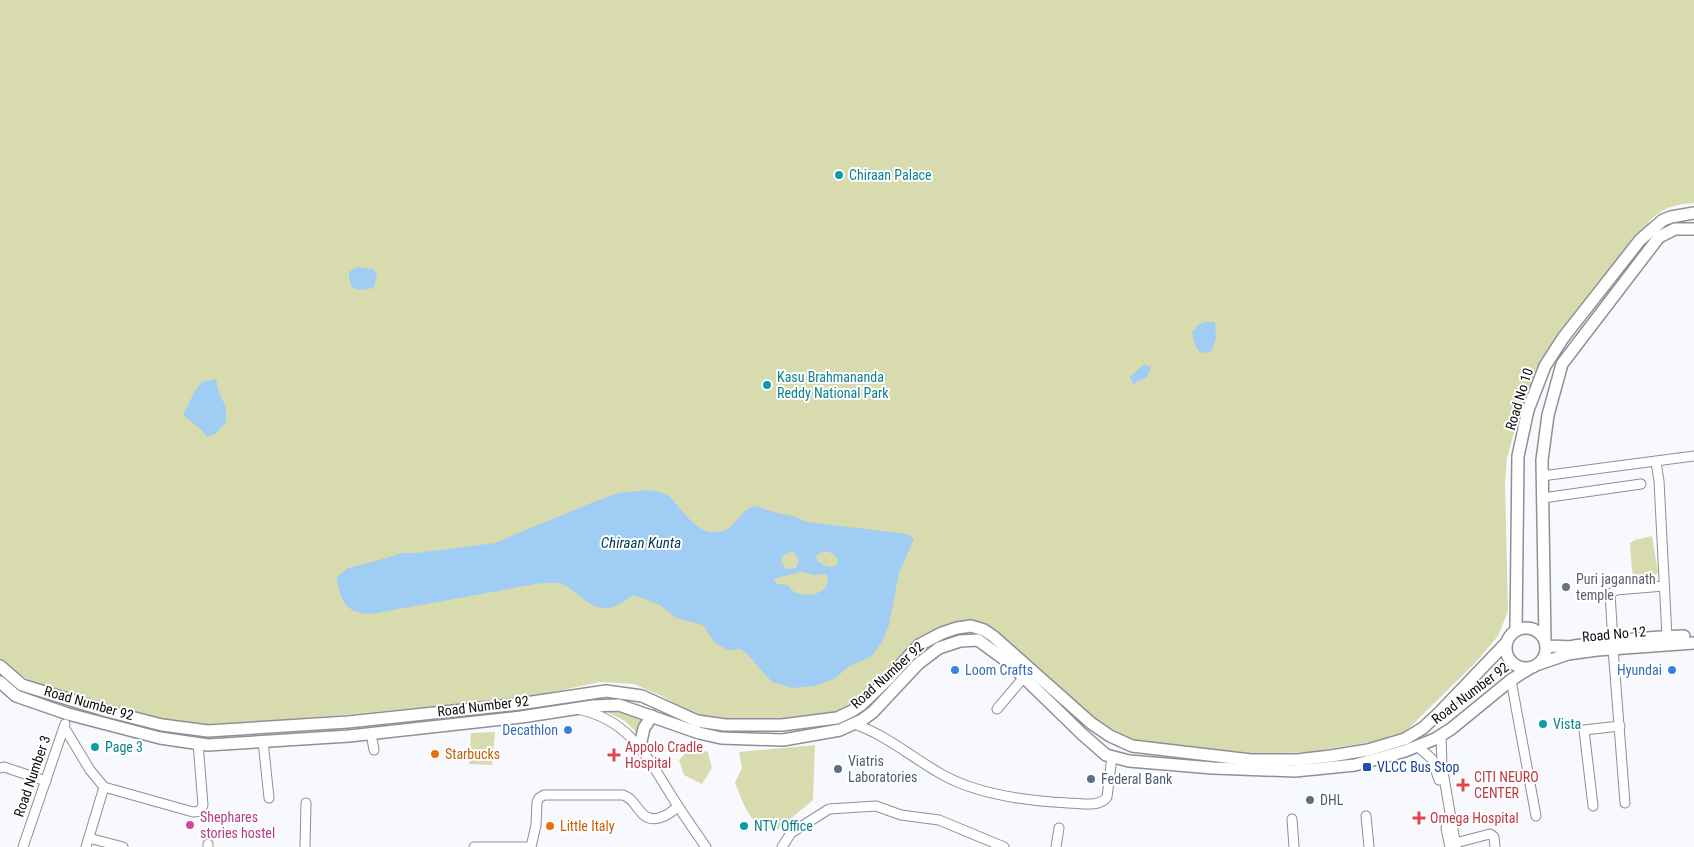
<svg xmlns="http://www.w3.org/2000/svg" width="1694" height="847" font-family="'Roboto Condensed',sans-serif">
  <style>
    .green { fill: #d7dbad }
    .water { fill: #a0cdf3; fill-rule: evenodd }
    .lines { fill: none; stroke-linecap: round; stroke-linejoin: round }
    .minor-casing { stroke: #8d9096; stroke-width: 11 }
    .major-casing { stroke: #8d9096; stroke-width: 14 }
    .minor { stroke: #fff; stroke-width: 9 }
    .major { stroke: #fff; stroke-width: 11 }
    .culture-dot { fill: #0f9aa8; stroke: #fff; stroke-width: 2 }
    .worship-dot { fill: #6b7280; stroke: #fff; stroke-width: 2 }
    .shop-dot { fill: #3f7fe0; stroke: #fff; stroke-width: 2 }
    .food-dot { fill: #e8710a; stroke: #fff; stroke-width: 2 }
    .health-dot { fill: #e0444e; stroke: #fff; stroke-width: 2 }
    .transit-dot { fill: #1a4fb4; stroke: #fff; stroke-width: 2 }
    .service-dot { fill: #5c6f8a; stroke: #fff; stroke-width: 2 }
    .hotel-dot { fill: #d1479c; stroke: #fff; stroke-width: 2 }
    .labels { text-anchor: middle; stroke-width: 4; stroke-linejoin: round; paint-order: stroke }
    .culture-label { font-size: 14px; fill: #0d838f; stroke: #fff; text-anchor: start }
    .street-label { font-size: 14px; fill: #0d0d10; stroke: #fff }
    .worship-label { font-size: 14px; fill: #5b616d; stroke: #fff; text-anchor: start }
    .shop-label { font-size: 14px; fill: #366cbe; stroke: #fff; text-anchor: end }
    .health-label { font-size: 14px; fill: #be3a42; stroke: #fff; text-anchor: start }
    .food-label { font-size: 14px; fill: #c56008; stroke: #fff; text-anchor: start }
    .service-label { font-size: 14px; fill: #4e5e75; stroke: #fff; text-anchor: start }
    .transit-label { font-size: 14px; fill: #164399; stroke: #fff; text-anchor: start }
    .hotel-label { font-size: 14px; fill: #b23c85; stroke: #fff; text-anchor: start }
    .water-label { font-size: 15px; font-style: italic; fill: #00395c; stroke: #fff }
  </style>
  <rect width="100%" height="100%" fill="#f7f9fe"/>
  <g class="green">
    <path d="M0,0H1694V203C1675,205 1666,206 1651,219L1546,359L1520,411L1507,458L1505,484L1508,611L1498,636L1476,662L1406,731L1386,739L1359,744L1309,752L1256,754L1133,741L1099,722L989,627L976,621H959L940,627L919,638L861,699L844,709L826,715L757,720H726L693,714L662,696L634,684L600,682L543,694L477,702L332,716L189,726L45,688L11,670L0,659Z"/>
    <path d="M1652,536L1658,573L1647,581L1634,579L1632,570L1630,543L1635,540Z"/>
    <path d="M602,709L630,713L644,719L637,733L625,721Z"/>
    <path d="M495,732L492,765L469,764L471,733Z"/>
    <path d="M815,745L813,800L777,830C772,829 766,828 761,826C747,818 741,797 735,783L742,768L739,752Z"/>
    <path d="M691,747L708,752L712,768L702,784L684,775L679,760Z"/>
  </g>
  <g class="water">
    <path d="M358,267L373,269L377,275L374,288L360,290L352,287L349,278V272Z"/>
    <path d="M1204,322H1215L1216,337L1212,351L1201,353L1196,347L1192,333L1198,325Z"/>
    <path d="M1144,364L1151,367L1147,377L1133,384L1130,377Z"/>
    <path d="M216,379L219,393L226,407V422L215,434L207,437L203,431L183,415L195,391L202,382Z"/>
    <path d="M647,490C653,491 661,492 666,494C670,496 674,502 677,505C689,519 702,537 722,531C736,528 740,509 755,506L777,513L793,516L807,522L899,533L907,534L914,539L899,573L889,625L882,642L872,656L848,667L834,679L815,686L792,688L772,682L746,653L740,649L728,650L715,643L703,625L676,618L660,605L634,595C626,599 618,607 609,608C589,610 579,592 564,585C555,581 545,583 536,584L371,614C352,613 344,608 339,589C338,585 337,582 337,577L348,568L376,561L402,553H417L495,543L596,501L619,493ZM825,551C832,553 837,554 838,562L836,566L828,567L818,562L816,557L818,554ZM789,552H794L799,560L796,568L786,569L781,562L782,557ZM801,572L814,575L825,574L828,577C829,593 810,598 797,593C793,592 790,588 788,585L777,584L774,581L776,578Z"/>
  </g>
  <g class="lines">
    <g class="minor-casing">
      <g id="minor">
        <path d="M1656,462L1659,481L1667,637"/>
        <path d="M1542,476L1694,456"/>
        <path d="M1543,498L1641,484"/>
        <path d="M1613,641L1610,594L1616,590L1664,586"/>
        <path d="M1613,648L1625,803"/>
        <path d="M1511,680L1536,816"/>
        <path d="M997,709L1024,677"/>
        <path d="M581,710C630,721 647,757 671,795C682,813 694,830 706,847"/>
        <path d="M854,724C887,735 912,758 943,775C977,794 1029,801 1068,803C1081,803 1099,808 1107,797L1112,757"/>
        <path d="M64,727L90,770L104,787L193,812L200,811L203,805L198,743"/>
        <path d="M371,733L374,750"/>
        <path d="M1441,735L1442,766L1456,847"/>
        <path d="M263,741L269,798"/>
        <path d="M1417,746L1432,759L1439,780"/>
        <path d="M0,768L4,767L46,781"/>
        <path d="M1593,806L1584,730L1620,726"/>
        <path d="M1366,816L1369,847"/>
        <path d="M1292,819L1294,847"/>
        <path d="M1446,828L1450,847"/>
        <path d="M89,838L123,847"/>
        <path d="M1455,843L1490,834L1494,837L1495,847"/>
        <path d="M23,847L65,724"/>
        <path d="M86,847L104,787"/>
        <path d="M208,847V844"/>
        <path d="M305,847L306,803"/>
        <path d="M474,847H531L536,825L537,802L539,798L544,795H623C632,798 634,804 640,811C651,826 668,816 678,806"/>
        <path d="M782,847L791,833L829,809L876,806L901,815L939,820L1004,847"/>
        <path d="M1056,847L1059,828"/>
      </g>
    </g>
    <g class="major-casing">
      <g id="major">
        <circle cx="1526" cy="648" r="20"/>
        <path d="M1516,630L1518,456L1528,410L1545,366L1563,338L1640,240L1663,220L1671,217L1694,213"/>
        <path d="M1545,640L1542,460L1548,415L1562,364L1659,237L1675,229H1694"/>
        <path d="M1547,647C1556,645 1565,648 1574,646C1611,641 1647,637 1684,636"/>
        <path d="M1539,664L1568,654L1597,650L1694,643"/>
        <path d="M0,666L22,685L61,697L107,711L162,725L208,731L348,722L519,704L606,691L642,696L697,721L725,725H782L837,718L852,711L861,705L888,679L919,645L942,633L957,628L971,626L984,630L993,636L1091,723L1110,736L1132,746L1251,760H1297L1331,756L1368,750L1405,739L1423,728L1439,713L1506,643"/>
        <path d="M0,682L16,696L68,714L160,738L208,745L349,736L521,717L593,706L619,705L699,733L721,738L783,740L840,730L862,720L873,712L918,664L939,648L960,641L978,640L1008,662L1082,734L1106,755L1129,761L1213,768L1295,771L1355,765L1405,751L1435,739L1451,729L1511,680L1530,668"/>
        <path d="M640,746L644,728L652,716"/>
      </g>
    </g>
    <use href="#minor" class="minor"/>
    <use href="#major" class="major"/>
  </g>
  <g class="culture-dot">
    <circle cx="839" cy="175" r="5"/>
    <circle cx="767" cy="385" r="5"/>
    <circle cx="1543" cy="724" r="5"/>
    <circle cx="95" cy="747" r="5"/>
    <circle cx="744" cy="826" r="5"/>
  </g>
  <circle class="worship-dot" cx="1566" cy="587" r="5"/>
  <g class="shop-dot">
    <circle cx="955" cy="670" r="5"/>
    <circle cx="1672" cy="670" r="5"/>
    <circle cx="568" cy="730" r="5"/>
  </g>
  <g class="food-dot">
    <circle cx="435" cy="754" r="5"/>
    <circle cx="550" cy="826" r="5"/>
  </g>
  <g class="health-dot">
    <path d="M611.5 747.5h5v5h5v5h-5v5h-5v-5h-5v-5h5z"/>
    <path d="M1460.5 777.5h5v5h5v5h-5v5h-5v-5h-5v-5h5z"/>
    <path d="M1416.5 810.5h5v5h5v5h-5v5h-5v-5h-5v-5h5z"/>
  </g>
  <rect class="transit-dot" x="1362" y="762" width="10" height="10" rx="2.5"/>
  <g class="service-dot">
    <circle cx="838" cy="769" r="5"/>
    <circle cx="1091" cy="779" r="5"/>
    <circle cx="1310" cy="800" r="5"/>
  </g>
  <circle class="hotel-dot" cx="190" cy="825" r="5"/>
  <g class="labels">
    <g class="culture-label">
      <text x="849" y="180">Chiraan Palace</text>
      <text x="777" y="382">Kasu Brahmananda<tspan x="777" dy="16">Reddy National Park</tspan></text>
      <text x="1553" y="729">Vista</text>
      <text x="105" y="752">Page 3</text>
      <text x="754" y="831">NTV Office</text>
    </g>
    <g class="street-label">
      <text transform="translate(1519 399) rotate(-73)" y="5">Road No 10</text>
      <text transform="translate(1614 634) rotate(-5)" y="5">Road No 12</text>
      <text transform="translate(887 675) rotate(-42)" y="5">Road Number 92</text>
      <text transform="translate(1470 693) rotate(-37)" y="5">Road Number 92</text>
      <text transform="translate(89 703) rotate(16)" y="5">Road Number 92</text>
      <text transform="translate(483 706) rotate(-7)" y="5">Road Number 92</text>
      <text transform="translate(32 776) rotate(-71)" y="5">Road Number 3</text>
    </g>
    <g class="worship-label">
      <text x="1576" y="584">Puri jagannath<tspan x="1576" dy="16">temple</tspan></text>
    </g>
    <g class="shop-label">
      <text x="965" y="675" text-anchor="start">Loom Crafts</text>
      <text x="1662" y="675">Hyundai</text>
      <text x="558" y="735">Decathlon</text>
    </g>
    <g class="health-label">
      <text x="625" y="752">Appolo Cradle<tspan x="625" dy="16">Hospital</tspan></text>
      <text x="1474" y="782">CITI NEURO<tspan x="1474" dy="16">CENTER</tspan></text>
      <text x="1430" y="823">Omega Hospital</text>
    </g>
    <g class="food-label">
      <text x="445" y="759">Starbucks</text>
      <text x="560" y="831">Little Italy</text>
    </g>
    <g class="service-label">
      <text x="848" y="766">Viatris<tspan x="848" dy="16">Laboratories</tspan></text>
      <text x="1101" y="784">Federal Bank</text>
      <text x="1320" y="805">DHL</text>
    </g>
    <g class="transit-label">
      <text x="1377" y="772">VLCC Bus Stop</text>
    </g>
    <g class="hotel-label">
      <text x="200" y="822">Shephares<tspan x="200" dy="16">stories hostel</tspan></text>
    </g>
    <g class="water-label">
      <text x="641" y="548">Chiraan Kunta</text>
    </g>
  </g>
</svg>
